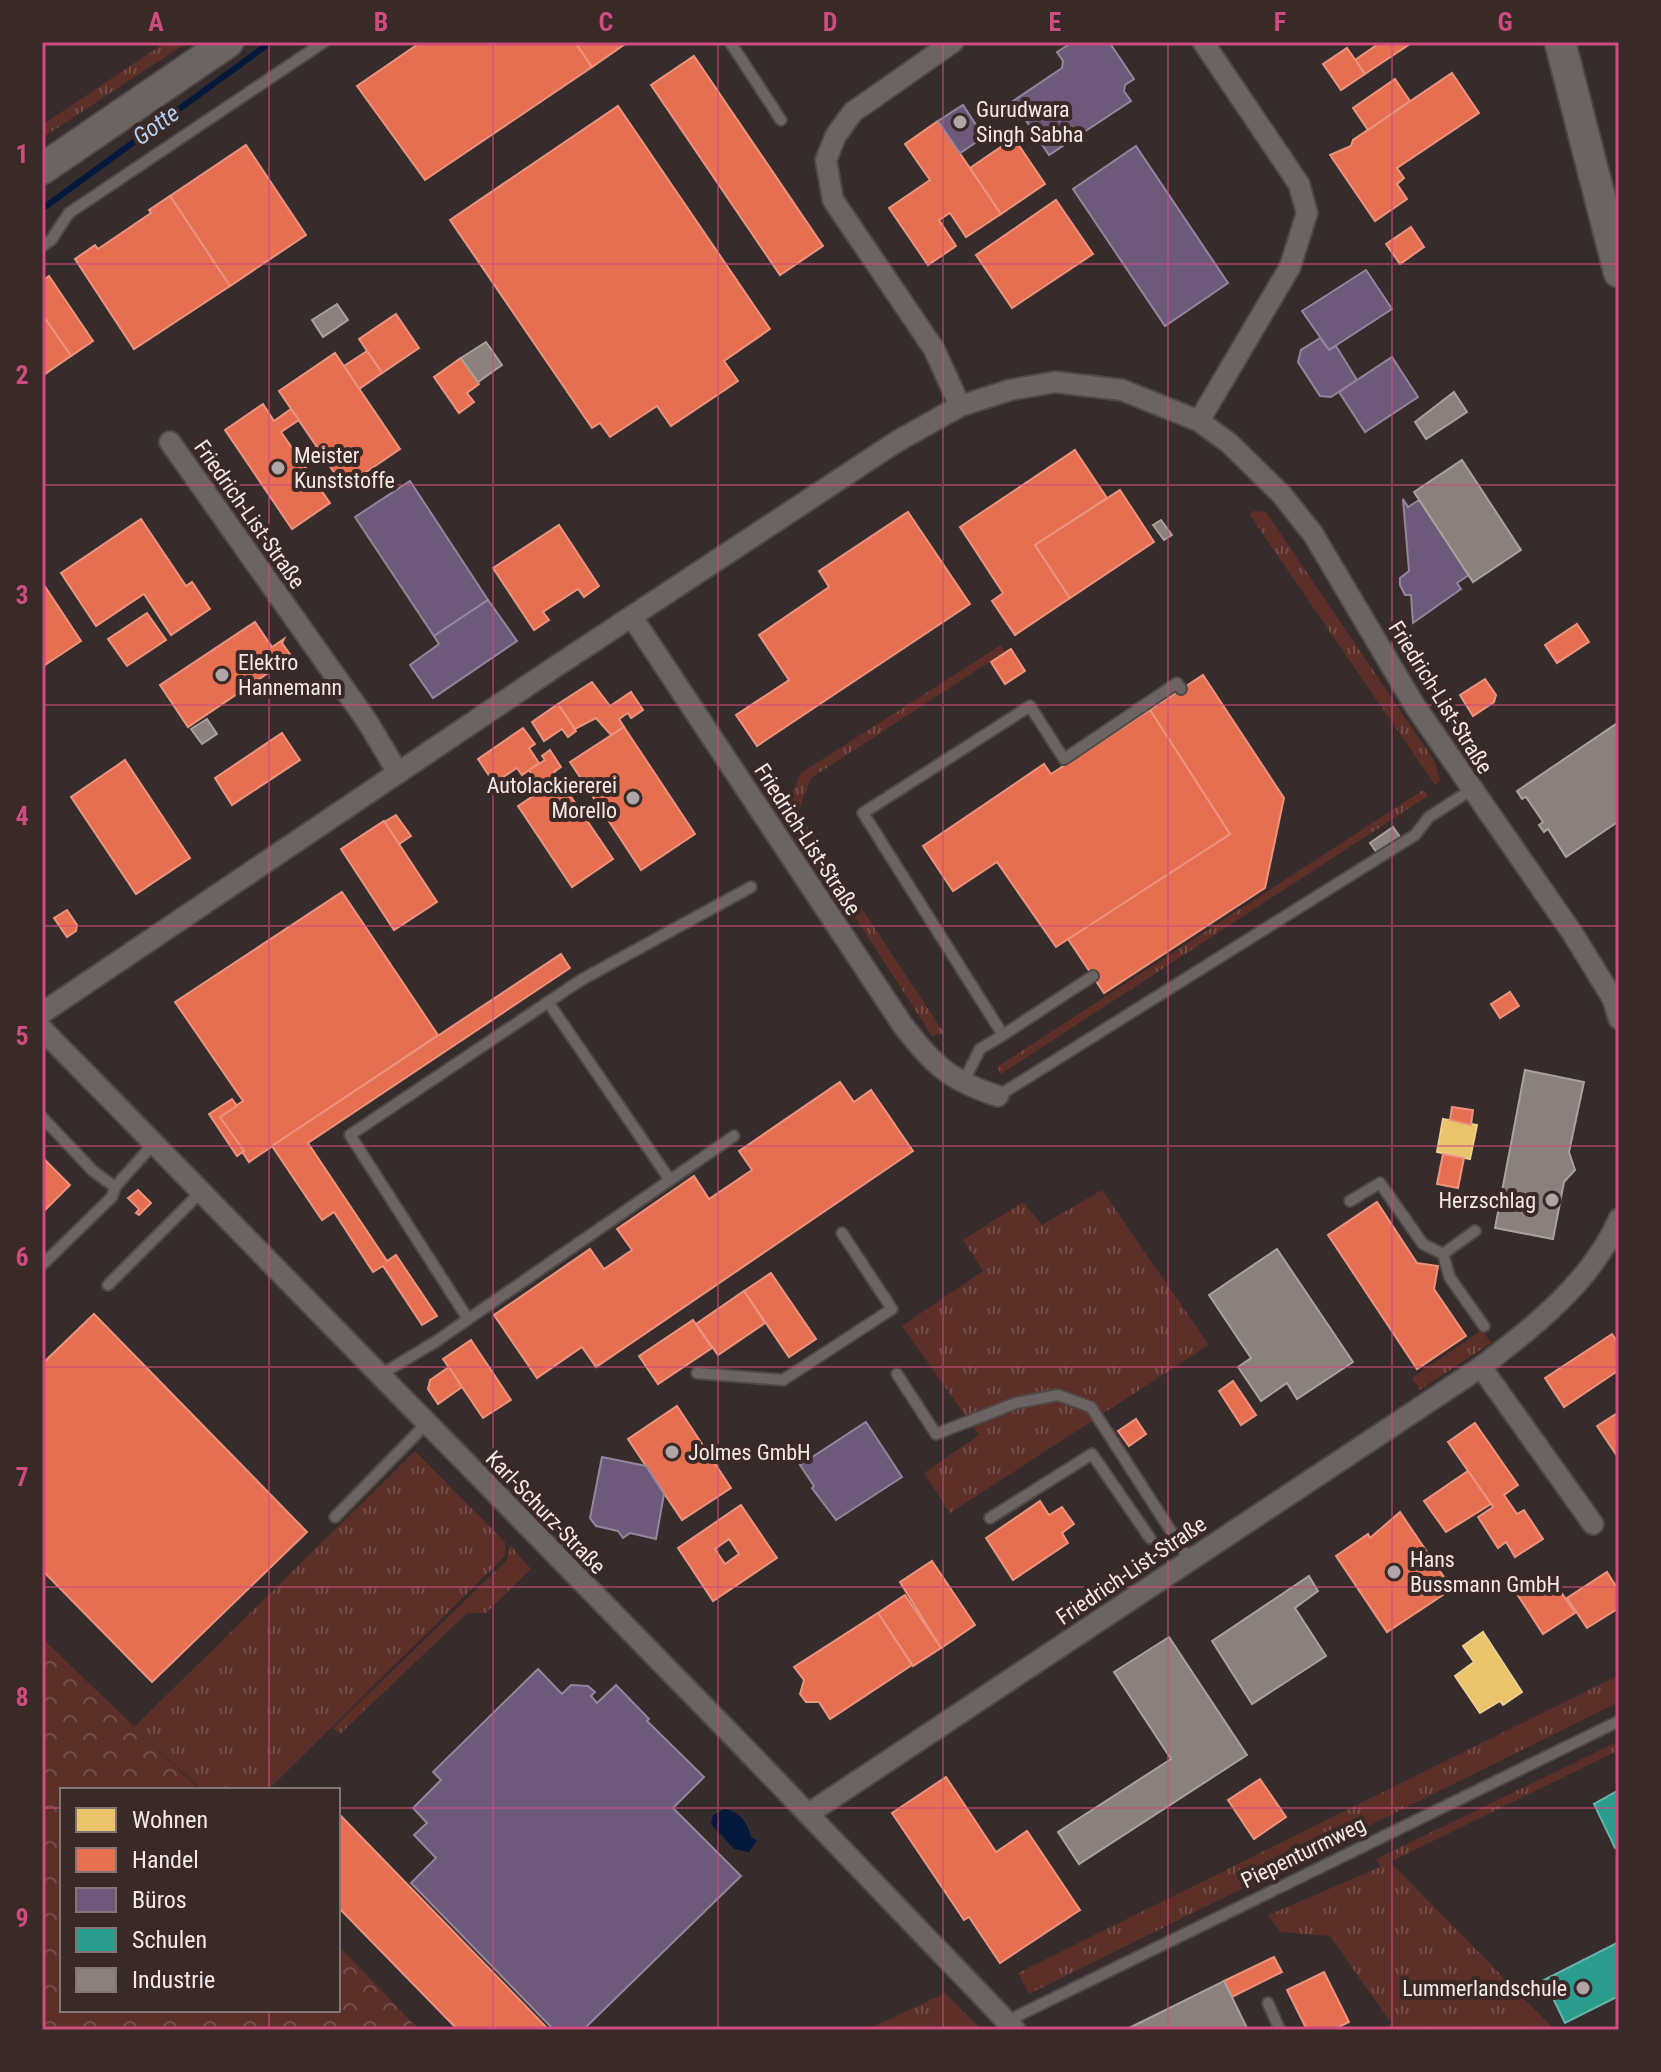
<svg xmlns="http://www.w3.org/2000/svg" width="1661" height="2072" font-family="'Roboto Condensed',sans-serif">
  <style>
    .grass { fill: url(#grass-tufts) }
    .park { fill: url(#park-crowns) }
    .water { fill: #05193c }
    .homes { fill: #e9c46a; stroke: #eccf90; stroke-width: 2 }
    .shops { fill: #e76f51; stroke: #eb937e; stroke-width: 2; fill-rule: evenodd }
    .offices { fill: #6d597a; stroke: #95849b; stroke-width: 2 }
    .schools { fill: #2a9d8f; stroke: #66b4a9; stroke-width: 2 }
    .industry { fill: #8a817c; stroke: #aaa09c; stroke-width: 2 }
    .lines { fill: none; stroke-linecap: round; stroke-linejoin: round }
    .stream { stroke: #05193c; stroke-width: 6 }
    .service-casing { stroke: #504847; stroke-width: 14 }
    .minor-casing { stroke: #504847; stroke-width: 24 }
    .secondary-casing { stroke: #504847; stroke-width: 34 }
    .service { stroke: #6b6463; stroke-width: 10 }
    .minor { stroke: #6b6463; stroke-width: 20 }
    .secondary { stroke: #6b6463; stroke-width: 30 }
    .grid { fill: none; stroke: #ce4c7e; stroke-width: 2; stroke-opacity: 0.55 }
    .poi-dot { fill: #b0a6a5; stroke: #392927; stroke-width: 3 }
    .labels { text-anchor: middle; stroke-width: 8; stroke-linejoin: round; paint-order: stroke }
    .poi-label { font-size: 22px; fill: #f3e8e7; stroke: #392927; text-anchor: start }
    .street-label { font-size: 22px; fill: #f3e8e7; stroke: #392927 }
    .water-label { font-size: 24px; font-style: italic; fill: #b6ceef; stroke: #392927 }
    .neatline { fill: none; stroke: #ce4c7e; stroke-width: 3 }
    .grid-label { font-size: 26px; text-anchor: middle; font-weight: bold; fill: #ce4c7e }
  </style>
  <defs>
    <pattern id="grass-tufts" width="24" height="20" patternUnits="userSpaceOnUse" patternTransform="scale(2)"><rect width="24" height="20" fill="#5d2f29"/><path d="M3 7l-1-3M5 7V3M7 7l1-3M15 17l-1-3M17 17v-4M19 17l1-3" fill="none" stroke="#754d48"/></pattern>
    <pattern id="park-crowns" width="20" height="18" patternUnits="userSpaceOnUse" patternTransform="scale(2)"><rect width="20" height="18" fill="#5d2f29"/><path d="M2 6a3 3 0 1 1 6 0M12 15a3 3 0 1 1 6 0" fill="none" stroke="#754d48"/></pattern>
  </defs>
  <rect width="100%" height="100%" fill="#352c2b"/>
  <g class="grass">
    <path d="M166,42H188L42,138V125Z"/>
    <path d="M1254,511L1266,512L1435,762L1440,781L1435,785L1249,514Z"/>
    <path d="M1001,645L1005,652L811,778L798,812L944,1033L932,1036L785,809L801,773Z"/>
    <path d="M1423,790L1428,796L1001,1074L997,1067Z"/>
    <path d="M1102,1190L1209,1345L950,1513L924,1473L979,1435L902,1326L983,1271L963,1240L1023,1202L1042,1225Z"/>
    <path d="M1482,1330L1491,1343L1420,1390L1412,1378Z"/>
    <path d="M415,1451L505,1542V1556L268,1790H202L134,1727Z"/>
    <path d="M510,1545L531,1569L486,1613H467L340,1734L333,1728L507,1560Z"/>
    <path d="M1619,1675V1702L1029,1994L1018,1973Z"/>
    <path d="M1619,1741V1750L1390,1862L1555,2030H1383L1391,2023L1330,1936L1280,1932L1268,1915L1380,1867L1376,1859Z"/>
    <path d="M945,1993L982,2030H866Z"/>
  </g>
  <path class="park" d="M42,1638L200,1790H62V2010H338V1945L419,2030H42Z"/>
  <path class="water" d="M725,1809C740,1812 747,1822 751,1837L757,1841L749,1852L734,1849L711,1824L713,1815Z"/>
  <g class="homes">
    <path d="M1443,1119L1477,1125L1470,1159L1437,1152Z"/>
    <path d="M1483,1632L1522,1692L1503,1705L1500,1701L1480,1713L1455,1676L1474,1662L1463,1646Z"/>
  </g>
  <g class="shops">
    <path d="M421,42H575L592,67L425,180L357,86Z"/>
    <path d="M575,42H628L592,67Z"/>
    <path d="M1381,42H1413L1365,74L1355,60Z"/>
    <path d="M1347,48L1365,74L1341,90L1323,64Z"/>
    <path d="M694,56L823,246L780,275L651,85Z"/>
    <path d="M1452,73L1479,113L1397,168L1404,178L1397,184L1407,199L1375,221L1330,155L1351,146L1353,140Z"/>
    <path d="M1395,79L1410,101L1368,130L1353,108Z"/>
    <path d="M618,106L770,329L724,361L738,381L671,426L657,406L610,437L600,423L592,428L450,220Z"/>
    <path d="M938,121L1001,214L966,237L950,213L939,220L956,246L928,265L889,208L930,180L905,144Z"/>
    <path d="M1014,138L1045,184L1001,214L970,168Z"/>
    <path d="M246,145L306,235L230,286L170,196Z"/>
    <path d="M170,196L230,286L134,349L75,259L95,245L98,249L151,213L149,210Z"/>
    <path d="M1056,200L1093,254L1012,308L976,255Z"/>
    <path d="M1411,227L1424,247L1400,264L1386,244Z"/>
    <path d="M49,276L93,341L71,356L42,314V281Z"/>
    <path d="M42,314L71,356L42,376Z"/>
    <path d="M396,314L419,348L382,373L359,339Z"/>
    <path d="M367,351L382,373L359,389L344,366Z"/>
    <path d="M335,353L400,449L344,487L279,391Z"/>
    <path d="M461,358L479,384L467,393L474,402L459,413L434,377Z"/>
    <path d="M263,404L274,421L291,409L299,420L281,432L330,503L292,529L225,430Z"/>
    <path d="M1075,450L1107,498L1035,545L1070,598L1015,635L992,601L1003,593L960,527Z"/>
    <path d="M1120,490L1154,542L1070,598L1035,545Z"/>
    <path d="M908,512L970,604L757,746L736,715L789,680L759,635L829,587L819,571Z"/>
    <path d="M141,519L186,586L192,582L210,609L171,635L144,594L96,626L61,573Z"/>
    <path d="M559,525L599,586L584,597L578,589L543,612L549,620L534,630L493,568Z"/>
    <path d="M42,582L81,641L42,667Z"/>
    <path d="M147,613L166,640L127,666L108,639Z"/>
    <path d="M255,622L272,647L284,639L282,643L292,657L188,727L160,685Z"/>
    <path d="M1577,624L1589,642L1557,663L1545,645Z"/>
    <path d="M1011,649L1025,671L1005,684L991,662Z"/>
    <path d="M1203,675L1284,798L1265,888L1104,993L1068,939L1230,834L1150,710Z"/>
    <path d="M1485,679L1496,695L1494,702L1473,716L1460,695Z"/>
    <path d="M592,682L610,706L631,692L643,710L631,718L628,713L619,719L624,727L611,735L596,718L575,729L558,704Z"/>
    <path d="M558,704L576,731L568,737L562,729L544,741L532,722Z"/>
    <path d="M1150,710L1230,834L1056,947L997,862L953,891L923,846L1044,764L1051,774Z"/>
    <path d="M624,727L695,834L641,870L570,762Z"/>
    <path d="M523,728L535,744L529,748L539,763L522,775L517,768L494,783L478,759Z"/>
    <path d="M282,733L300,760L232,805L215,778Z"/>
    <path d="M550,750L561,767L554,772L559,779L542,790L529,770L545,760L542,756Z"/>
    <path d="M125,760L190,858L136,894L71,797Z"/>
    <path d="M559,779L613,859L572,887L518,806Z"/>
    <path d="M396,815L411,836L399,844L384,822Z"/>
    <path d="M384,821L437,902L394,930L341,849Z"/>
    <path d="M342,892L438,1035L249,1162L219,1117L243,1101L175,1002Z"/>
    <path d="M67,910L77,925L76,931L67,937L54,918Z"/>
    <path d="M561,954L570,968L308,1143L387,1261L396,1255L437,1316L422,1325L383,1266L373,1272L334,1212L322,1220L272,1146Z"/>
    <path d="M1510,992L1519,1006L1500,1018L1491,1004Z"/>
    <path d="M840,1082L854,1102L871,1090L913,1151L596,1367L582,1347L537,1378L494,1315L590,1249L604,1269L632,1250L617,1229L694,1176L709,1199L752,1170L739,1151Z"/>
    <path d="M232,1099L237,1106L220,1117L244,1151L237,1156L209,1114Z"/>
    <path d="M1452,1107L1473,1110L1471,1125L1450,1120Z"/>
    <path d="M1443,1154L1464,1158L1458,1188L1437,1184Z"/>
    <path d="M42,1157L70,1185L42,1213Z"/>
    <path d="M138,1190L151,1203L139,1215L136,1213L139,1209L128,1198Z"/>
    <path d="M1377,1202L1417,1263L1438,1266L1434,1289L1466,1336L1417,1369L1328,1235Z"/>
    <path d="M771,1273L816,1339L789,1357L744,1291Z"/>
    <path d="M744,1291L765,1323L718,1355L696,1324Z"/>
    <path d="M94,1314L307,1532L152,1682L42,1570V1364Z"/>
    <path d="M693,1320L712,1348L658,1384L639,1356Z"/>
    <path d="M1612,1334L1619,1344V1370L1564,1407L1545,1378Z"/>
    <path d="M471,1340L511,1400L483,1418L443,1359Z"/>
    <path d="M449,1367L462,1387L438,1404L428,1389L430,1380Z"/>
    <path d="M1233,1381L1256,1415L1241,1425L1219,1391Z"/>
    <path d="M677,1406L731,1488L682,1520L628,1439Z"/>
    <path d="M1619,1412V1454L1617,1456L1597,1426Z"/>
    <path d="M1136,1419L1146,1434L1129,1446L1118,1431Z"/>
    <path d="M1475,1423L1518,1485L1504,1495L1517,1514L1524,1510L1543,1539L1515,1557L1506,1542L1498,1548L1478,1517L1493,1507L1448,1442Z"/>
    <path d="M1468,1471L1491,1504L1446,1532L1424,1501Z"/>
    <path d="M1040,1501L1049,1515L1062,1507L1074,1524L1062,1533L1068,1543L1013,1580L986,1538Z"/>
    <path d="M741,1505L777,1558L713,1601L678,1548ZM729,1539L739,1554L725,1564L715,1549Z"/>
    <path d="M1400,1512L1452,1589L1387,1632L1336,1556L1368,1534L1370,1538Z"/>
    <path d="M932,1561L975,1625L941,1648L900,1582Z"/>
    <path d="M1607,1572L1619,1591V1608L1587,1628L1567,1598Z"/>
    <path d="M1549,1574L1575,1613L1543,1634L1517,1594Z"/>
    <path d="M905,1595L941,1648L913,1666L878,1613Z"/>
    <path d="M878,1613L912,1665L830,1719L819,1702H806L800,1694L804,1680L794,1667Z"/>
    <path d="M946,1777L996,1852L1027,1831L1080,1910L1000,1963L969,1917L964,1920L892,1813Z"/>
    <path d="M1260,1779L1286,1817L1254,1839L1228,1800Z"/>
    <path d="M338,1813L548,2029L547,2030H458L338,1907Z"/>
    <path d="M1274,1957L1282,1972L1232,1997L1224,1981Z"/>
    <path d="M1324,1972L1349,2022L1332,2030H1307L1287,1990Z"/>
  </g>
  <g class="offices">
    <path d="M1073,42H1109L1134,79L1125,85L1124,91L1131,101L1049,155L1013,101L1062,68L1063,61L1057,52Z"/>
    <path d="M963,105L984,137L960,153L938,121Z"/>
    <path d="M1136,146L1228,283L1165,326L1073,189Z"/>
    <path d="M1366,270L1392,309L1329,350L1302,311Z"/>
    <path d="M1320,338L1329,350L1336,346L1357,380L1331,397L1320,396L1298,362L1301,350Z"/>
    <path d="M1392,357L1418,397L1365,432L1339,392Z"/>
    <path d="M410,481L488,600L434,636L355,517Z"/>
    <path d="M1403,499L1408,507L1419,500L1469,575L1457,583L1461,589L1413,623L1411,595H1405L1400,585V578L1409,571Z"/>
    <path d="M488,600L517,641L433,698L410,665L439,644L434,636Z"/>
    <path d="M866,1422L902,1477L836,1520L812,1488L814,1486L800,1465Z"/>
    <path d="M602,1457L646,1466L664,1494L656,1539L630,1533L623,1538L618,1531L596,1526L590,1518Z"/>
    <path d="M538,1669L562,1694L571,1685L588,1686L595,1692L591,1696L597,1703L616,1685L649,1719L647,1721L704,1777L673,1808L741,1876L583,2030H554L411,1883L436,1858L414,1835L427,1823L413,1808L441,1780L433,1772Z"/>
  </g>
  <g class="schools">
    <path d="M1619,1790V1846L1615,1848L1594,1804Z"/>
    <path d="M1619,1942V1996L1565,2023L1544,1980Z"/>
  </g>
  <g class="industry">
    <path d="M337,304L348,320L323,337L312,320Z"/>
    <path d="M486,342L502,365L478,382L461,358Z"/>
    <path d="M1454,392L1467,412L1426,439L1415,422Z"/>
    <path d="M1462,460L1521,550L1473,582L1414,492Z"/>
    <path d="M1161,520L1172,535L1164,540L1153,525Z"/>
    <path d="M207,719L217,734L202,744L191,729Z"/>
    <path d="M1619,722V821L1566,857L1548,829L1544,832L1539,825L1543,822L1526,797L1522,799L1517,791Z"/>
    <path d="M1393,827L1403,841L1379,856L1370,843Z"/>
    <path d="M1525,1070L1584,1082L1569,1152L1575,1170L1564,1182L1553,1239L1495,1228Z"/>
    <path d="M1277,1249L1353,1362L1297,1399L1287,1383L1261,1401L1238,1367L1251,1358L1209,1295Z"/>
    <path d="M1309,1576L1318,1591L1295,1608L1326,1656L1252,1704L1212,1641Z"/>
    <path d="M1169,1637L1247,1755L1079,1864L1058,1832L1171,1759L1114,1672Z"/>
    <path d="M1224,1981L1248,2030H1125Z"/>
  </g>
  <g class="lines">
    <path class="stream" d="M42,209L271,42"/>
    <g class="service-casing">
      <g id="service">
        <path d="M730,42L781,120"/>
        <path d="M42,246L51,240L69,213L324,42"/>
        <path d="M548,1002L670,1180"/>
        <path d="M1003,1035L1093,976"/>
        <path d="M963,1083L980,1049L1003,1035L863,813L1030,706L1064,759L1177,683L1181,689"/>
        <path d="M998,1096L1415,835L1429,817L1471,790"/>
        <path d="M42,1117L93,1171L115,1187"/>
        <path d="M1350,1201L1380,1183L1423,1244L1443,1254"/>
        <path d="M1475,1231L1443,1254L1450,1278L1484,1326"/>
        <path d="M42,1265L112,1197L115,1187L154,1143"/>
        <path d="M108,1285L202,1191"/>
        <path d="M468,1319L350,1135L581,980L751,887"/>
        <path d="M697,1373L783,1380L892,1309L842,1233"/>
        <path d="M897,1374L936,1434L1016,1403L1058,1395L1091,1407L1189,1559"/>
        <path d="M380,1375L435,1342L734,1136"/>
        <path d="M335,1517L426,1424"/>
        <path d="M990,1518L1092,1454L1150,1538"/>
        <path d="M1268,2003L1280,2030"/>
        <path d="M1007,2021L1619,1721"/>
      </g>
    </g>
    <g class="minor-casing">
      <g id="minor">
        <path d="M953,42L853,112L836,135L826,160L833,200L934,349L960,406"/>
        <path d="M1199,421L1290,267L1307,213L1299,184L1203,42"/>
        <path d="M170,442L367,721L398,773"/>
        <path d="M632,617L902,1024C932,1064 950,1081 998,1096"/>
        <path d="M42,1013L552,669L896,442L960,406L1010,390L1055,382L1122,390L1199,421L1229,443L1282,495L1313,534L1415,706L1573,934L1613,999L1619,1019"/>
        <path d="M42,1029L736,1739L1015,2030"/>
        <path d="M1481,1367L1593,1524"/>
        <path d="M808,1814L1481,1367C1534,1327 1592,1281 1619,1219"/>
      </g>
    </g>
    <g class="secondary-casing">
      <g id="secondary">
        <path d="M1560,42L1619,272"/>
        <path d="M42,169L228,42"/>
      </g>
    </g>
    <use href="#service" class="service"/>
    <use href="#minor" class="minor"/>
    <use href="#secondary" class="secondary"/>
  </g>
  <path class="grid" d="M269,42V1790M493,42V2030M718,42V2030M943,42V2030M1168,42V2030M1392,42V2030M42,264H1619M42,485H1619M42,705H1619M42,926H1619M42,1146H1619M42,1367H1619M42,1587H1619M42,1808H62M338,1808H1619M269,2010V2030"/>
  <g class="poi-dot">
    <circle cx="960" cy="122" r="8"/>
    <circle cx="278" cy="468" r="8"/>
    <circle cx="222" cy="675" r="8"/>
    <circle cx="633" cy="798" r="8"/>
    <circle cx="1552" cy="1200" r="8"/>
    <circle cx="672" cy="1452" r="8"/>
    <circle cx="1394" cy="1572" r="8"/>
    <circle cx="1583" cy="1988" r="8"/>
  </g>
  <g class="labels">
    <g class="poi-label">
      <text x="976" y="117">Gurudwara<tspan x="976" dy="25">Singh Sabha</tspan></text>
      <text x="294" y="463">Meister<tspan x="294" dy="25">Kunststoffe</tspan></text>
      <text x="238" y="670">Elektro<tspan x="238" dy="25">Hannemann</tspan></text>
      <text x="617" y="793" text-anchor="end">Autolackiererei<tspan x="617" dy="25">Morello</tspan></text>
      <text x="1536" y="1208" text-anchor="end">Herzschlag</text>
      <text x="688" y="1460">Jolmes GmbH</text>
      <text x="1410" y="1567">Hans<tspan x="1410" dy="25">Bussmann GmbH</tspan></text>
      <text x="1567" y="1996" text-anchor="end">Lummerlandschule</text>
    </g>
    <g class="street-label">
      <text transform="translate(250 514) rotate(55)" y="8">Friedrich-List-Straße</text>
      <text transform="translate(1441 697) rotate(58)" y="8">Friedrich-List-Straße</text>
      <text transform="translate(808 839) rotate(57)" y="8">Friedrich-List-Straße</text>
      <text transform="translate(546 1512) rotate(46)" y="8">Karl-Schurz-Straße</text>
      <text transform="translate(1131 1570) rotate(-34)" y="8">Friedrich-List-Straße</text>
      <text transform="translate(1303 1852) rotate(-26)" y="8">Piepenturmweg</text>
    </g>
    <g class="water-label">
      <text transform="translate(156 125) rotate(-36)" y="8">Gotte</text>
    </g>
  </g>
  <rect width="1661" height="2072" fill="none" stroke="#392927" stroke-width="88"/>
  <rect x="60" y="1788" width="280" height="224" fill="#392927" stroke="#837574" stroke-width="2"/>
  <rect x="76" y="1808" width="40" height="24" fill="#e9c46a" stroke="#837574" stroke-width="2"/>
  <text x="132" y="1828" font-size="24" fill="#f3e8e7">Wohnen</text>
  <rect x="76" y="1848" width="40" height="24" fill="#e76f51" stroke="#837574" stroke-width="2"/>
  <text x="132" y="1868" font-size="24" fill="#f3e8e7">Handel</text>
  <rect x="76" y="1888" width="40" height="24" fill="#6d597a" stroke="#837574" stroke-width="2"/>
  <text x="132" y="1908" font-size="24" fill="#f3e8e7">Büros</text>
  <rect x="76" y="1928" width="40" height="24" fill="#2a9d8f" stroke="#837574" stroke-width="2"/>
  <text x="132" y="1948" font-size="24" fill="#f3e8e7">Schulen</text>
  <rect x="76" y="1968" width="40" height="24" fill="#8a817c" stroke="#837574" stroke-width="2"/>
  <text x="132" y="1988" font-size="24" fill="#f3e8e7">Industrie</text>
  <rect x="44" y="44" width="1573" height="1984" class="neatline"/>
  <g class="grid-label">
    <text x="156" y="31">A</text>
    <text x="381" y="31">B</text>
    <text x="606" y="31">C</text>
    <text x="830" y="31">D</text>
    <text x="1055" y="31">E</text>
    <text x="1280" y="31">F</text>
    <text x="1505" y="31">G</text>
    <text x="22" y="163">1</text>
    <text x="22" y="384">2</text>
    <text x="22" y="604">3</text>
    <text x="22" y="825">4</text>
    <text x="22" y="1045">5</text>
    <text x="22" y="1266">6</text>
    <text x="22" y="1486">7</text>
    <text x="22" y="1706">8</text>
    <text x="22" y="1927">9</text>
  </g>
</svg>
